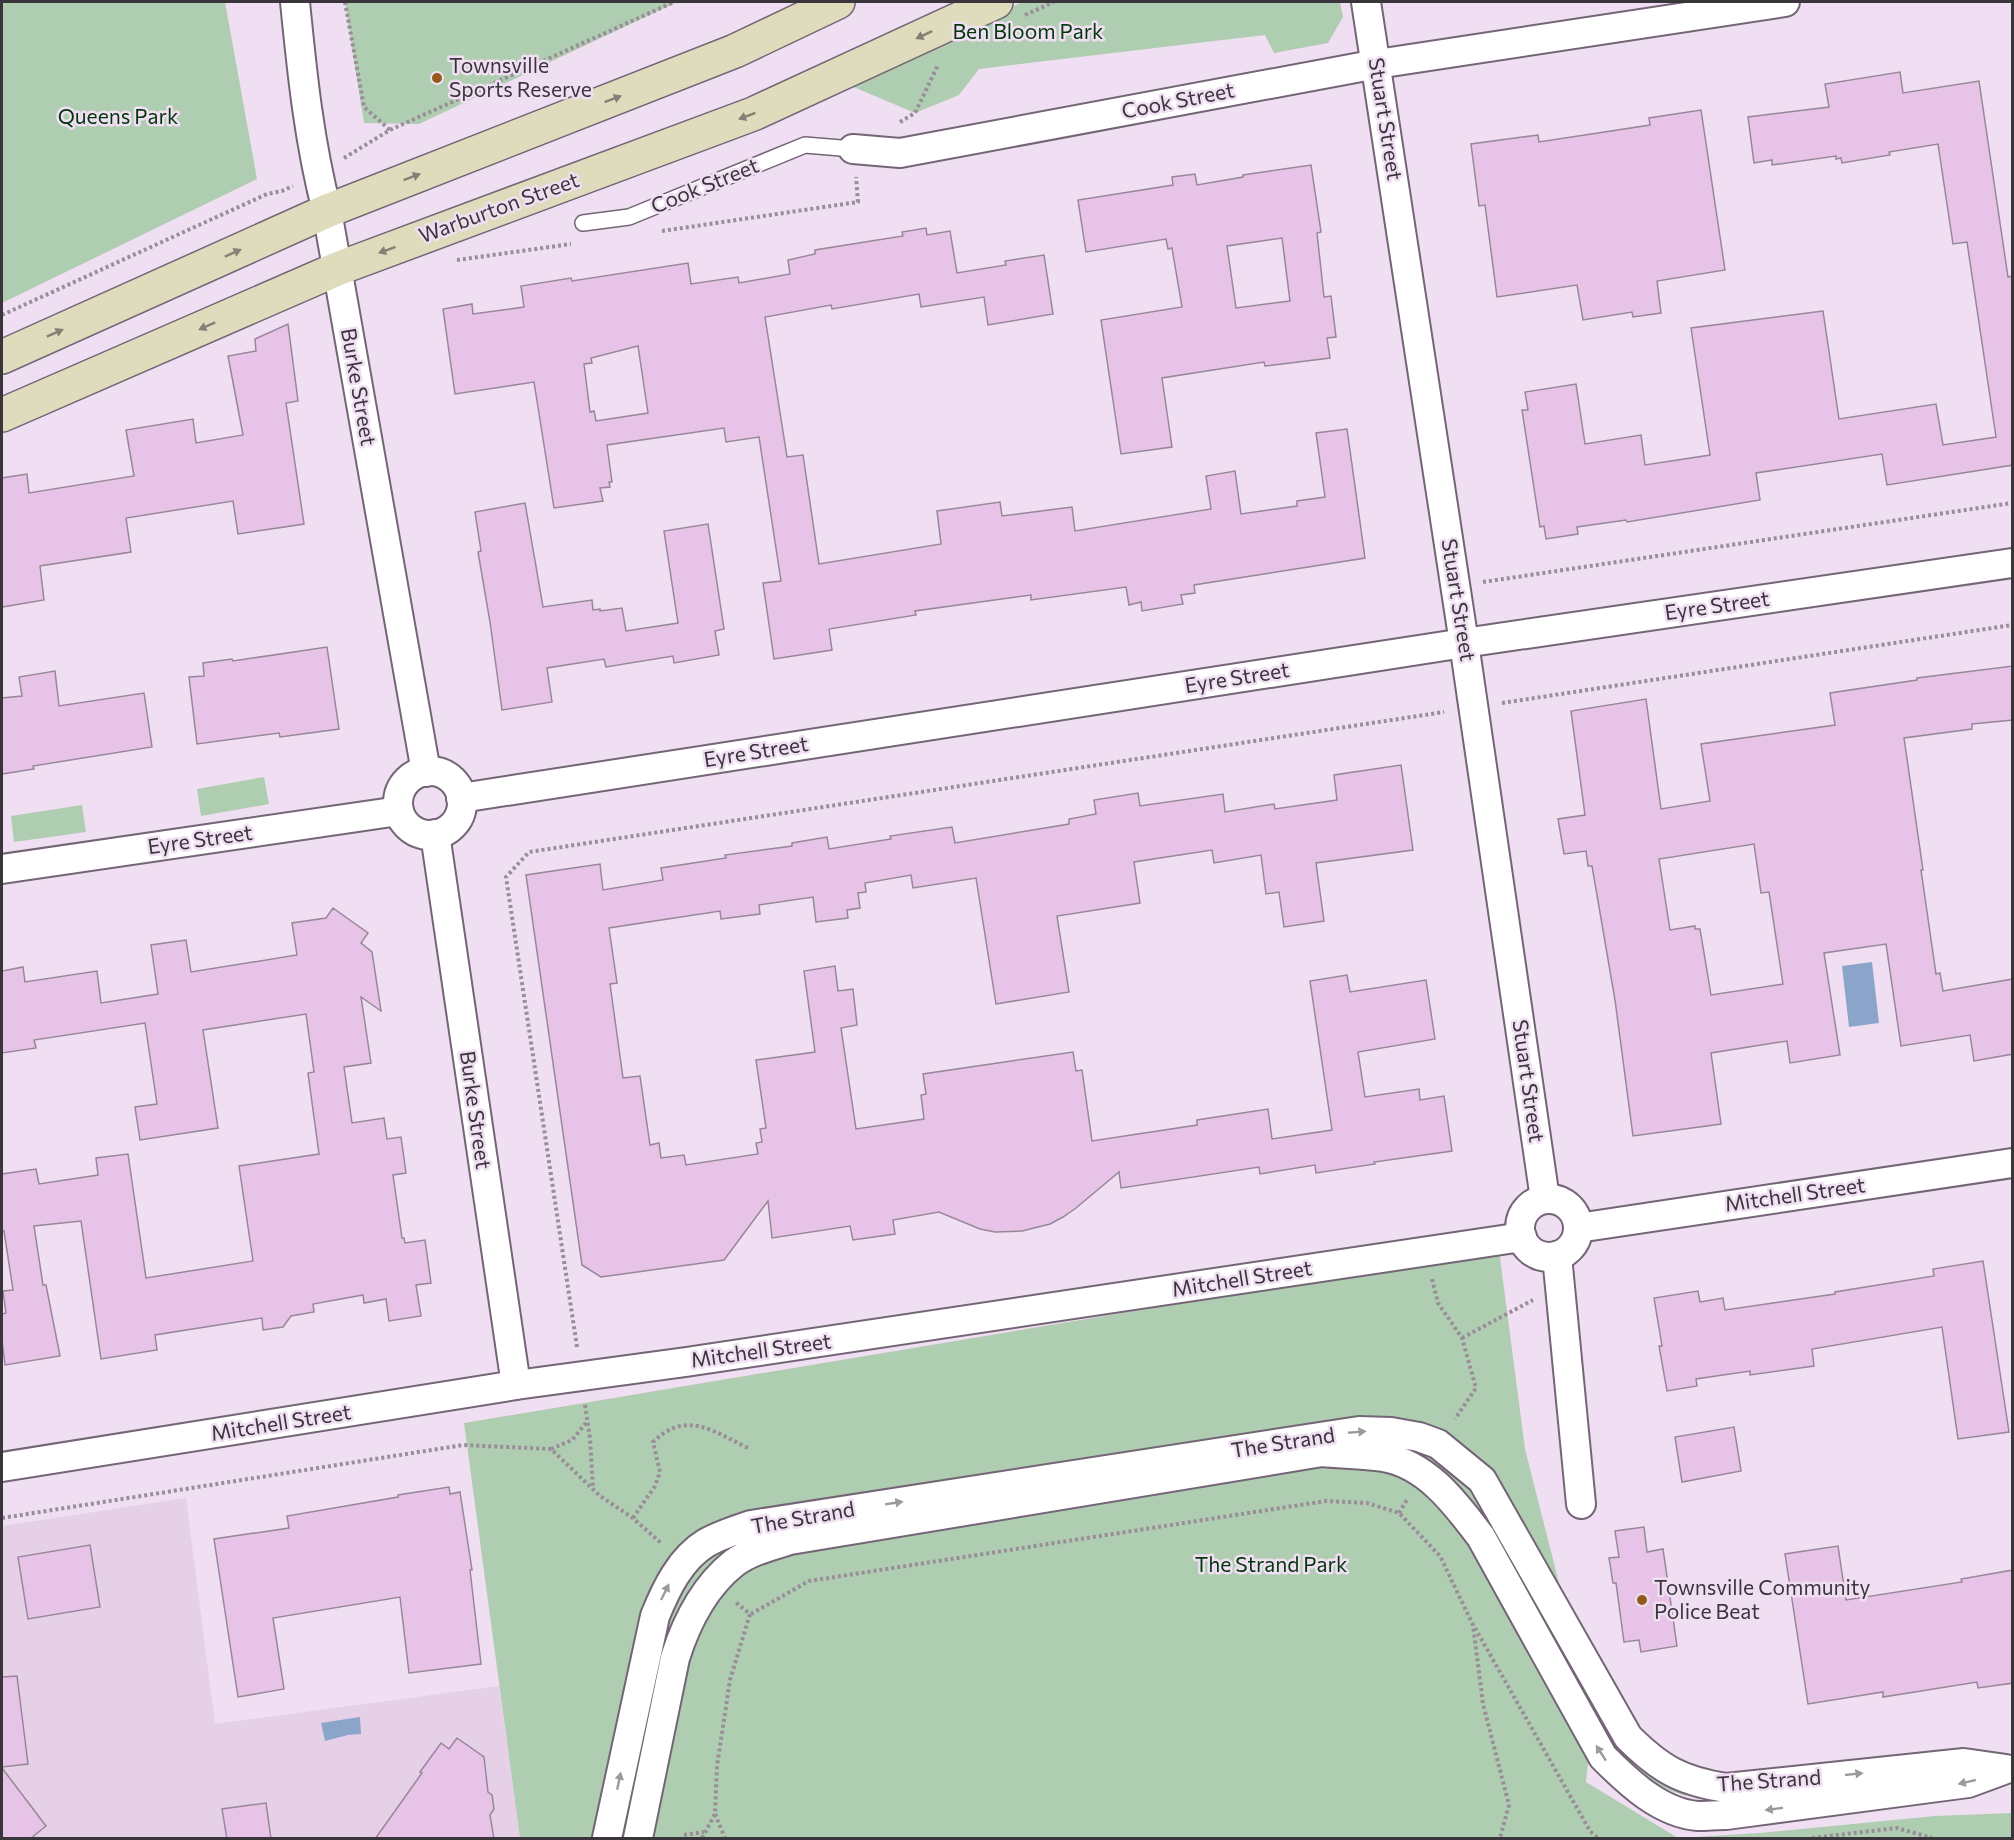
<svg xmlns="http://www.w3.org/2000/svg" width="2014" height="1840" font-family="Commissioner,sans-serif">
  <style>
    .built { fill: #e5d0e8 }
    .green { fill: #afcdb0 }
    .water { fill: #8ba5ca }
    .building { fill: #e7c4e7; stroke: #978798; stroke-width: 1.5; fill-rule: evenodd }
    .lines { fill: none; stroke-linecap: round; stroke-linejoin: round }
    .lane-casing { stroke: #746576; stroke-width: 18 }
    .street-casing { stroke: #746576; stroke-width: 32 }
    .secondary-casing { stroke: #746576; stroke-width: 36 }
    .path { stroke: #998d9a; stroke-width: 4; stroke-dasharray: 3 3; stroke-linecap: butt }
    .lane { stroke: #fff; stroke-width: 15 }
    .street { stroke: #fff; stroke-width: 28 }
    .secondary { stroke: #dedcbd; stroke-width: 33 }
    .oneway { fill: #848076 }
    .oneway2 { fill: #9c9a9d }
    .poi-dot { fill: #96591c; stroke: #f0dff2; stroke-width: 2 }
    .labels { text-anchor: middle; stroke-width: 5; stroke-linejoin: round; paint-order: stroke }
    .park-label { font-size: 21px; fill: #003609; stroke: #f0dff2 }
    .poi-label { font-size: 21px; fill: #3a343b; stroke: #f0dff2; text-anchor: start }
    .street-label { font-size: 21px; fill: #3a343b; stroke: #f0dff2 }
  </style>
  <rect width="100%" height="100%" fill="#f0dff2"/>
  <path class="built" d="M186,1498L215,1724L499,1686L520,1838H2V1526Z"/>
  <g class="green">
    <path d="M2,2H225L257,179L2,303Z"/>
    <path d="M345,2H677L419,124L364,123Z"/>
    <path d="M1022,2H1340L1343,17L1328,43L1274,53L1265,35L979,69L959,95L915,113L849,85Z"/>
    <path d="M264,777L269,804L201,816L197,789Z"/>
    <path d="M82,805L86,832L14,842L11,816Z"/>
    <path d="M1499,1250L1525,1449L1583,1678L1688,1793L1687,1796C1633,1781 1616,1750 1590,1705L1592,1723L1586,1782L1678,1838L1760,1833L1935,1816L2012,1813V1838H520L464,1423Z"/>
  </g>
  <g class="water">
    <path d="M1872,962L1879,1023L1849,1027L1842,966Z"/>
    <path d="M360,1717L361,1734L348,1735L325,1741L321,1723Z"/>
  </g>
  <g class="building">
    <path d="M1900,72L1903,93L1979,81L2008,277L2013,276V465L1887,485L1882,454L1756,473L1760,500L1627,522L1626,520L1577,527L1578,534L1546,539L1544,526L1540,527L1522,410H1528L1525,392L1576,384L1585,444L1641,435L1645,465L1710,455L1691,328L1823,311L1839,419L1936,404L1943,445L1996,437L1967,242L1953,244L1938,144L1889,152L1890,155L1842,163L1841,158L1836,159V156L1772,165V160L1754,163L1748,117L1829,107L1825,84Z"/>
    <path d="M1701,110L1725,270L1657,281L1661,313L1633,317L1632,312L1583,320L1577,285L1497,297L1485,205L1479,206L1471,144L1538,135L1539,142L1650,125L1649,118Z"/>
    <path d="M1311,165L1321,232L1317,233L1324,297L1331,296L1336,337L1327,338L1330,358L1265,366L1264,362L1162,378L1172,447L1121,454L1101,320L1182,307L1172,248L1168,249L1166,239L1086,252L1078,200L1173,185L1172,177L1195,174L1197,185L1243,177V175ZM1282,238L1290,301L1236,308L1227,246Z"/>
    <path d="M926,228L927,235L950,231L957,273L1006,265L1005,261L1044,255L1053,314L988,325L984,297L921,307L919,294L832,309L831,305L765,317L787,457L803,455L819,564L941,544L937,511L1000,502L1002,516L1072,507L1075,531L1211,509L1206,476L1235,471L1241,514L1297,506V501L1325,497L1316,433L1347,429L1365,558L1194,585L1195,593L1181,595L1183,604L1142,611L1141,602L1129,605L1126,587L1031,600V595L915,611L916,615L829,629L832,650L774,659L763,583L781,581L759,437L726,442L724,428L607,445L612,482H609L610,487L600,488L603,501L554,508L534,382L455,394L443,309L472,304L473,314L524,307L521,286L571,278L572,281L688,263L691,284L738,277L739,283L790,274L788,260L815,254V250L903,236L902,232ZM638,346L648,413L596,421L594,411L590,412L584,364L592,363L591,358Z"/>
    <path d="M288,324L298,401L286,403L304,524L238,534L233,501L126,518L131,552L40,566L44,600L2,607V478L27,474L29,493L134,476L126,430L193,419L196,443L243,435L228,356L256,351L255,339Z"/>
    <path d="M525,503L543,607L592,600L593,610L600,609V611L622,608L626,631L678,623L664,531L708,524L724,629L715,631L719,655L674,663L673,656L606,667L604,659L547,668L552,702L502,710L490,622L478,552L481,551L475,512Z"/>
    <path d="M327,647L339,729L280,737L279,733L197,744L189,677L204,676L203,663L232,659L233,661Z"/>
    <path d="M2013,666V720L1972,724V729L1904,738L1923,870H1921L1936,974L1940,973L1943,991L2013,979V1054L1974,1061L1970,1035L1901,1046L1886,944L1824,953L1840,1055L1790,1063L1787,1041L1711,1053L1721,1124L1633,1136L1615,1000L1592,866H1588L1586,851L1564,854L1558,819L1585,815L1571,711L1646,699L1661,809L1710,801L1701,744L1835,725L1830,693L1917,680V678ZM1754,844L1761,893L1769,892L1783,984L1711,995L1700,929H1695V926L1670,930L1659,859Z"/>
    <path d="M55,671L59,706L144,693L152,747L33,766L34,769L2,774V698L22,696L19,677Z"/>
    <path d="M1401,765L1413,850L1316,863L1324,921L1284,927L1279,892L1266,894L1261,855L1214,863L1212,850L1134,862L1140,903L1057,916L1069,992L996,1004L976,878L913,888L911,875L865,883L866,892L858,893L860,908L847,910L848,918L816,922L813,897L759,905L760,914L721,919L720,911L609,928L617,983L610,984L623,1078L640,1076L650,1145L659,1143L661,1158L684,1155L686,1165L758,1154L756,1143L762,1142L760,1129L766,1128L756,1060L815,1052L804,971L835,966L838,991L853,989L857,1025L841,1028L856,1129L924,1119L921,1095L926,1094L923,1074L1073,1052L1076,1071L1082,1070L1092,1141L1197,1125V1120L1268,1109L1272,1139L1332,1130L1310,981L1347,975L1350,992L1426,980L1435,1039L1358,1052L1365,1097L1419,1089L1420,1100L1444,1096L1452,1151L1374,1162L1375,1164L1316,1173L1315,1165L1260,1174L1259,1167L1121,1188L1119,1172L1076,1208L1063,1217L1050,1224L1022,1231L995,1232L980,1229L939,1212L893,1220L895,1234L853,1240L850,1226L772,1238L768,1201L724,1260L601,1277L582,1265L526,875L600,864L603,890L663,880L661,868L726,858L725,855L792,846V843L827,837L829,849L891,839L890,836L952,827L955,843L1069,824V819L1096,814L1094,800L1138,793L1140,806L1223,794L1225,812L1274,804L1275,809L1337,800L1334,775Z"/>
    <path d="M333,908L368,933L361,943L372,952L381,1011L361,997L371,1063L344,1067L352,1123L384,1118L387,1139L401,1137L406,1173L393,1175L402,1238H404L405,1243L425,1240L431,1283L416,1285L421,1316L389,1321L386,1299L364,1303L363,1295L313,1304L314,1312L291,1316L283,1327L263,1330L262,1318L155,1335L157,1350L101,1359L81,1221L34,1226L43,1285H46L60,1356L5,1365L2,1341V1314L6,1313L3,1291L13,1290L4,1231L2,1232V1174L36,1169L39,1184L98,1175L96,1158L128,1154L146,1278L253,1261L239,1166L319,1154L308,1073L314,1072L306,1014L203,1030L218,1128L140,1140L135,1107L157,1104L145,1023L34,1040L36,1048L2,1053V971L23,967L25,982L97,971L101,1003L158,994L151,945L186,940L191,972L297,955L292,923L326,918Z"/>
    <path d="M1983,1261L2009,1432L1958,1439L1942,1327L1812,1349L1814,1366L1750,1375V1371L1696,1379L1697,1386L1667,1391L1659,1346H1662L1654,1298L1698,1291L1700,1302L1723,1298L1725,1310L1835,1294V1292L1934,1276L1933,1269Z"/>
    <path d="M1734,1427L1741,1471L1682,1482L1675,1437Z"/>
    <path d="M449,1487L450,1494L460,1492L472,1570H470L481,1664L409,1673L400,1597L273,1618L284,1689L238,1697L214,1539L289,1528L287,1516L398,1497V1495Z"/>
    <path d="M1644,1527L1647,1552L1663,1549L1677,1646L1641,1652L1639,1640L1624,1642L1616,1583H1613L1609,1558L1619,1557L1615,1531Z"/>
    <path d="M90,1545L100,1607L28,1619L18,1557Z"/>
    <path d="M1838,1546L1846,1600L1962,1582L1961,1579L2013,1570V1683L1978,1688L1977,1682L1883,1697V1692L1808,1704L1785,1554Z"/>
    <path d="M17,1676L28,1764L2,1767V1677Z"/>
    <path d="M457,1738L484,1757L488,1792L492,1795L494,1809L490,1815L494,1839H375L422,1773L420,1772L441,1743L449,1749Z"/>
    <path d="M2,1768L46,1826L30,1839H2Z"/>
    <path d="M266,1803L271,1839H227L222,1809Z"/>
  </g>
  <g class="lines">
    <g class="lane-casing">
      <path id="lane" d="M583,223L629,217L805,145L853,149"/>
    </g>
    <g class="street-casing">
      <g id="street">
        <path d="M295,2C302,72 309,142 327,211L426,772"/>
        <path d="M1366,2L1464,643L1545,1199"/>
        <path d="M853,149L900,153L1377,64L1785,2"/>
        <circle cx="430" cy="803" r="32"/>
        <path d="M461,798L1464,643L2012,563"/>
        <path d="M435,834L516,1385"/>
        <path d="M2,869L399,811"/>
        <circle cx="1549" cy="1228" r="29"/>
        <path d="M1578,1228L2012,1163"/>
        <path d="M1557,1256L1581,1504"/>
        <path d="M2,1467L516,1385L686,1362L1522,1237"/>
        <path d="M607,1838L655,1616C666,1589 680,1559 706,1543C720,1535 736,1530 751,1525L1359,1431L1391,1432L1419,1437L1438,1444L1482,1480L1628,1737C1660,1769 1681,1781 1726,1788L1964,1763L2006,1769L1968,1783L1726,1815C1717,1815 1707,1816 1698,1816C1660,1813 1628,1782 1603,1757L1481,1537C1456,1504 1427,1464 1383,1457C1363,1454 1342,1454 1322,1452L790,1540C771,1546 750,1551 734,1563C705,1586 686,1623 675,1658L638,1838"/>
      </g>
    </g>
    <g class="secondary-casing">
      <g id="secondary">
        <path d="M2,357L327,211L735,51L838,2"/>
        <path d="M2,415L337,269L753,114L996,2"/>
      </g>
    </g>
    <g class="path">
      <path d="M345,2L364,107L390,130"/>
      <path d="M1025,15L1054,2"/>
      <path d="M900,122L915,113L938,65"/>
      <path d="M344,158L390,130L674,2"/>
      <path d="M662,231L858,202L856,177"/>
      <path d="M457,260L571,244"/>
      <path d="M2,315L267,194L282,191L293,186"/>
      <path d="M1483,582L2012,503"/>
      <path d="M1502,703L2012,625"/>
      <path d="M1432,1279L1438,1303L1462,1338L1476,1388L1455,1419"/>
      <path d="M1462,1338L1533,1300"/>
      <path d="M577,1347L506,877L529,852L1444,712"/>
      <path d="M585,1405L590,1438L593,1488"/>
      <path d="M551,1449L572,1440L586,1423"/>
      <path d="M1399,1513L1408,1498"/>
      <path d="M2,1518L463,1445L551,1449L600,1496L633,1518L661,1543"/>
      <path d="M633,1518L655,1486L660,1472L653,1442C687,1409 714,1432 750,1449"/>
      <path d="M751,1614L809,1581L1326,1501L1367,1503L1399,1513L1440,1556L1473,1625L1483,1704L1509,1805L1500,1838"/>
      <path d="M1475,1628L1590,1831L1598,1838"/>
      <path d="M715,1814L725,1838"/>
      <path d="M684,1835L704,1832"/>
      <path d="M702,1838L715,1814L717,1766L730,1680L750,1614L735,1602"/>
      <path d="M1812,1838L1897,1828L1932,1838"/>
    </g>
    <use href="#lane" class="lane"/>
    <use href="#street" class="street"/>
    <use href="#secondary" class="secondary"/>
  </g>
  <defs><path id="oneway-solid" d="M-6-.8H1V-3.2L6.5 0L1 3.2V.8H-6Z" transform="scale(1.5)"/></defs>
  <g class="oneway">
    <use href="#oneway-solid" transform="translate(924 35) rotate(155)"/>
    <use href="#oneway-solid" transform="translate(613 99) rotate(-21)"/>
    <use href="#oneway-solid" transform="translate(747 116) rotate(159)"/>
    <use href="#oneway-solid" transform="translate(412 177) rotate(-21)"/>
    <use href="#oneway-solid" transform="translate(387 250) rotate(160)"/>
    <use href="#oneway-solid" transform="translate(233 253) rotate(-24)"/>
    <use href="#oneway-solid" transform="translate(207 326) rotate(156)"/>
    <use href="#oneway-solid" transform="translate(55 333) rotate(-24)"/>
  </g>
  <g class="oneway2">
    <use href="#oneway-solid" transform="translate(1357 1432) rotate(-5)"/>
    <use href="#oneway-solid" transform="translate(894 1503) rotate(-9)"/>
    <use href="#oneway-solid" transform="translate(665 1592) rotate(-64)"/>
    <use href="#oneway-solid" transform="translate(1601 1753) rotate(-123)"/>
    <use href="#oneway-solid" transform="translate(1854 1774) rotate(-6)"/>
    <use href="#oneway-solid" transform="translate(619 1781) rotate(-78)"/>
    <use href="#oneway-solid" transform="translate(1967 1782) rotate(167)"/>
    <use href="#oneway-solid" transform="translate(1774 1809) rotate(172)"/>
  </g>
  <g class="poi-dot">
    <circle cx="437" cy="78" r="6"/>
    <circle cx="1642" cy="1600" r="6"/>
  </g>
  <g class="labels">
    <g class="park-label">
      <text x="1028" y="39">Ben Bloom Park</text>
      <text x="118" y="124">Queens Park</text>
      <text x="1271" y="1572">The Strand Park</text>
    </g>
    <g class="poi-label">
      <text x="449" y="73">Townsville<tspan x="449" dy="24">Sports Reserve</tspan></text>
      <text x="1654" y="1595">Townsville Community<tspan x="1654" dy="24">Police Beat</tspan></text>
    </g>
    <g class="street-label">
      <text transform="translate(1178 101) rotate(-11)" y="7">Cook Street</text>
      <text transform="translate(1385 119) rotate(81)" y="7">Stuart Street</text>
      <text transform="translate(705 186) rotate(-22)" y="7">Cook Street</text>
      <text transform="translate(499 208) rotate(-20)" y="7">Warburton Street</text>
      <text transform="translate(358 387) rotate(80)" y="7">Burke Street</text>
      <text transform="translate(1458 600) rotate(81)" y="7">Stuart Street</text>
      <text transform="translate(1717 606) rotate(-8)" y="7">Eyre Street</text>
      <text transform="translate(1237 678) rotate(-9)" y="7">Eyre Street</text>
      <text transform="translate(756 752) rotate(-9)" y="7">Eyre Street</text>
      <text transform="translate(200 840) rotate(-8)" y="7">Eyre Street</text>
      <text transform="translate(1528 1081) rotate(82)" y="7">Stuart Street</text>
      <text transform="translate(475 1110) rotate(82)" y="7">Burke Street</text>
      <text transform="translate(1795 1195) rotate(-8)" y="7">Mitchell Street</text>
      <text transform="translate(1242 1279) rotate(-9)" y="7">Mitchell Street</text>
      <text transform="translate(761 1351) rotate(-8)" y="7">Mitchell Street</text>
      <text transform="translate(281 1423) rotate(-9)" y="7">Mitchell Street</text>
      <text transform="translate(1283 1443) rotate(-9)" y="7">The Strand</text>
      <text transform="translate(803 1518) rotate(-10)" y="7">The Strand</text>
      <text transform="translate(1769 1781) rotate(-4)" y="7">The Strand</text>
    </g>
  </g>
  <rect width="2014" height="1840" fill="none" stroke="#3a343b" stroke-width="6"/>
</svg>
